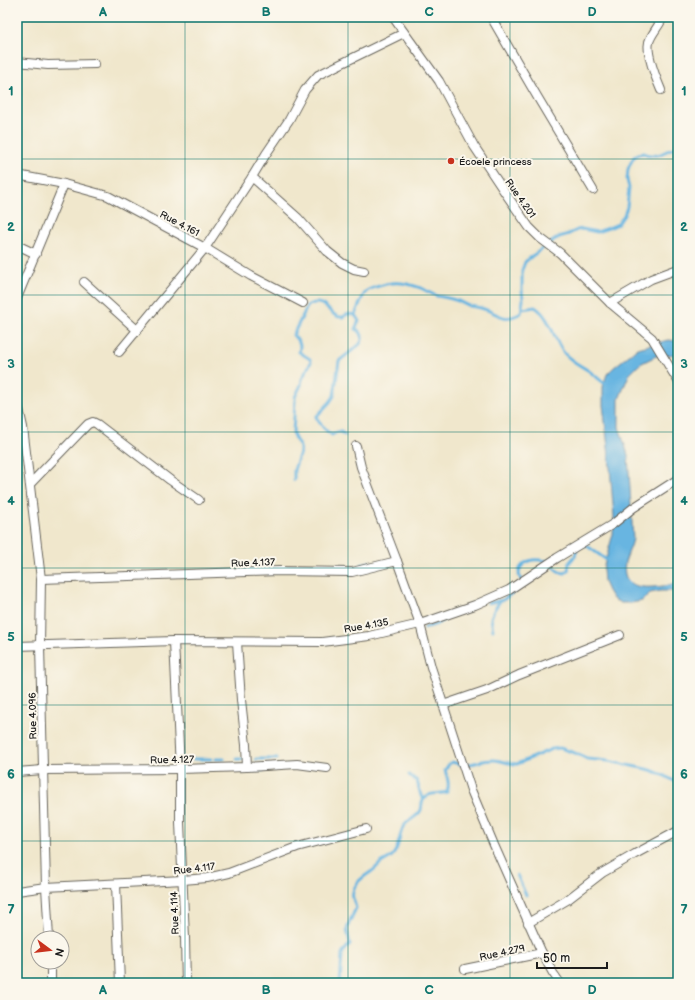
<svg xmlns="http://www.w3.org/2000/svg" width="695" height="1000" font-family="'Balsamiq Sans',sans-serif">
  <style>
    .water { fill: #68b5e1; stroke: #42687e }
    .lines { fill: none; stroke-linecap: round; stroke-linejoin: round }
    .stream { stroke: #68b5e1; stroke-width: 3 }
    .street-casing { stroke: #66635a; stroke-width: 10 }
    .street { stroke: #fff; stroke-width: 8 }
    .grid { fill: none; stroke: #0f766e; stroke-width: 1; stroke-opacity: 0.55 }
    .poi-dot { fill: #c8321e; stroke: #fbf7ec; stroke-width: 1.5 }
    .labels { text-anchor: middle; stroke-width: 4; stroke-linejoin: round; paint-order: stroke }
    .poi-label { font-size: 10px; fill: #1c1c1c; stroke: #fbf7ec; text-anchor: start }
    .street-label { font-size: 10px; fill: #1c1c1c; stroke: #fbf7ec }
    .neatline { fill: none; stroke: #0f766e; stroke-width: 1.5 }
    .grid-label { font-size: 13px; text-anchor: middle; font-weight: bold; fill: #0f766e }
  </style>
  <rect width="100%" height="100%" fill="#fbf7ec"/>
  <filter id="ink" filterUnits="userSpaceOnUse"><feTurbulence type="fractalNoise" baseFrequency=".025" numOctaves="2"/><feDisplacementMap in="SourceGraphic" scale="8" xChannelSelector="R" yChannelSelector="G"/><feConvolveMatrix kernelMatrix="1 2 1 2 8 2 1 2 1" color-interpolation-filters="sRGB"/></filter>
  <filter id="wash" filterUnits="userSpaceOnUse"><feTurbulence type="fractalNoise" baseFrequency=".012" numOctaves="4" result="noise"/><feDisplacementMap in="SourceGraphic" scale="16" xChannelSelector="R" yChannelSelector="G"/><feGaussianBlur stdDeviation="0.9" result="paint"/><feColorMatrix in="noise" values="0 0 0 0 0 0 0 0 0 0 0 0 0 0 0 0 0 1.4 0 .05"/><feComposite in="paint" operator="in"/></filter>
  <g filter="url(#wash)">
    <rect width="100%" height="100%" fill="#f0e7cc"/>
    <path class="water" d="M668,340L678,341V354L656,356L640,364L629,375L619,399V427L628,455L633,539C632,543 631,547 629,551C628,555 626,558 625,562C619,597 658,586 678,584V591H660L650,593L642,601L631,603H621L613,599L608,591L604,582L603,569L613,534L614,517L609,456L603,405V387L604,383L607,374L613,368L638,348Z"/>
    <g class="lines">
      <g class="stream">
        <path d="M522,309L535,307C551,317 553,339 564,353C572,362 580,365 589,371C594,375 599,379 604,383L607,384"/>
        <path d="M355,315C358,308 361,299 365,293C367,290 370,289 373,288C392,281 401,281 421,288C426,290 431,294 437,296C443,297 449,298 455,300C460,301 464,304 469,306C474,307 479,307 484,309C500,314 504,323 521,313L523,300L522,290V270L525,262L532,256L559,237L569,234L577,230L582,229L597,232L611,227L618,224L624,215L627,207L629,188L627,180L628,169L633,158L638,154L644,153L649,155H658L678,146"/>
        <path d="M294,480V470L300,452V447L294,437L293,432L295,401V397L301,385L302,379L311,362L310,359L299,352C302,343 298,341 293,335L308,305C327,296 329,319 343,317C347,313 350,314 355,315L359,321L356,327V329C363,332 364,340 359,345L339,361L334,396L330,402L316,417C320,424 325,431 332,435L337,432H341L345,435"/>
        <path d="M583,543L608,561"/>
        <path d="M541,560L547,561L559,572L565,573L568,571L569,563L575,556L577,548"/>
        <path d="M361,565L369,562"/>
        <path d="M521,580C514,567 528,558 540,560"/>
        <path d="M488,603L503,600L516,590"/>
        <path d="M425,628L437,624L445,619"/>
        <path d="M493,630L491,618L494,610L500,601"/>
        <path d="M190,759H211"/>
        <path d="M216,759H224"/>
        <path d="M237,759H246"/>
        <path d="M256,759H277"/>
        <path d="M248,771L265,770"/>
        <path d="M409,775L417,781L421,796L424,799"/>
        <path d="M517,875L526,895"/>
        <path d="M340,983L342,955L343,952L350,944L347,930L349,923L356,908C353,897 350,896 356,885C359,879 367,875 372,871C376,869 378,865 381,863C385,860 389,859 392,856C399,849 399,836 403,827C407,820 417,818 421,810C422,806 421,802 424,799C430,791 439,795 447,792C450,784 447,777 445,770L449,764L452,762C471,769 478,759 495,760C503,761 510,764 517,764L552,749L560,748L575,753L587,759L608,761L651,770L665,776L678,783"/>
      </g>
    </g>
  </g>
  <g filter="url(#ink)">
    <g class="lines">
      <g class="street-casing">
        <g id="street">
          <path d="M393,17L439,81L474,146L506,194L529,227L540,238L560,253L610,303L652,338L678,381"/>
          <path d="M491,17L538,98L593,190"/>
          <path d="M17,62L48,65L95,64"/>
          <path d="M661,90C656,78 646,54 649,42C651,34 660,25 663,17"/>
          <path d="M17,175L64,184L108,196L205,248L251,276L303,303"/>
          <path d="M252,177L298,218L327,251L342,263L354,269L364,271"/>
          <path d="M17,245L36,254"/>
          <path d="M84,282L137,330"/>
          <path d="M17,298L64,184"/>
          <path d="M610,303L651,279L678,269"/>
          <path d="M119,352L205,248L252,177L266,154L289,120L305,90L318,75L404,33"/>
          <path d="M17,400L23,427L41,579L40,646L46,887L49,938"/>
          <path d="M356,446L361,467L397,561"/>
          <path d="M30,484L88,424L93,422L97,424L170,480L199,500"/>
          <path d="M41,579L279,571L352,572L397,561L420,624L431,667L471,790L494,845L542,953L553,973L560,983"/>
          <path d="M174,641L180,769V822L185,938L186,983"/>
          <path d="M237,642L241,700L246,745L247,767"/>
          <path d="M17,646L174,641L322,642L369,636L420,624L475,605L509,590L557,558L613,524L633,508L678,479"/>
          <path d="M443,705L487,690L519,675L620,635"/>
          <path d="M17,772L43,770L180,769L247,767L297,764L327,768"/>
          <path d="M116,884L120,983"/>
          <path d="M17,891L46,887L183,880L207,878L229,873L297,847L366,829"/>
          <path d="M528,923L567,900L602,873L635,854L678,831"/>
          <path d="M51,962V983"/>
          <path d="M465,969L542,953"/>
        </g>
      </g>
      <use href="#street" class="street"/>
    </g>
  </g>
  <path class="grid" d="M185,17V983M348,17V983M510,17V983M17,159H678M17,295H678M17,432H678M17,568H678M17,705H678M17,841H678"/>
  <circle class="poi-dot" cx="451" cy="161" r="4"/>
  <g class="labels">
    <g class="poi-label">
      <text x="459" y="165">Écoele princess</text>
    </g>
    <g class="street-label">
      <text transform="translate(521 198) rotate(55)" y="4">Rue 4.201</text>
      <text transform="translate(180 223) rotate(28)" y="4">Rue 4.161</text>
      <text transform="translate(253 562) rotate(-2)" y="4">Rue 4.137</text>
      <text transform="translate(366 625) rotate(-10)" y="4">Rue 4.135</text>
      <text transform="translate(32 716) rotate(-91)" y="4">Rue 4.096</text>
      <text transform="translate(172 759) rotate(-1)" y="4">Rue 4.127</text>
      <text transform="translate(194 868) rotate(-7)" y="4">Rue 4.117</text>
      <text transform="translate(174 913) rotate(-92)" y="4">Rue 4.114</text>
      <text transform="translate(502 952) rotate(-12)" y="4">Rue 4.279</text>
    </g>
  </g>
  <rect width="695" height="1000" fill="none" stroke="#fbf7ec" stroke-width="44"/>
  <g transform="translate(50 950) rotate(105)"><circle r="19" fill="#fbf7ec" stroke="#a29f99"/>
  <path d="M0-3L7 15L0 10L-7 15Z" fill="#c8321e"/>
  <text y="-6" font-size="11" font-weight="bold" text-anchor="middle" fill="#1c1c1c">N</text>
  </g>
  <path d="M537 962v6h70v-6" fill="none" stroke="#1c1c1c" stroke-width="2"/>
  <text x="543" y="962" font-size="12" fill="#1c1c1c" stroke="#fbf7ec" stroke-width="3" paint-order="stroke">50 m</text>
  <rect x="22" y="22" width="651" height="956" class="neatline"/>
  <g class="grid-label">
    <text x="103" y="16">A</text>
    <text x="266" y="16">B</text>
    <text x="429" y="16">C</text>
    <text x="592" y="16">D</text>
    <text x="11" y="95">1</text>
    <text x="684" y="95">1</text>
    <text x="11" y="231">2</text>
    <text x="684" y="231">2</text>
    <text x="11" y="368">3</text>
    <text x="684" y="368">3</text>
    <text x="11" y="505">4</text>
    <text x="684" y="505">4</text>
    <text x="11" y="641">5</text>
    <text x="684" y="641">5</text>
    <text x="11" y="778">6</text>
    <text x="684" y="778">6</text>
    <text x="11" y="914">7</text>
    <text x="684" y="914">7</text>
    <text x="103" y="994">A</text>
    <text x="266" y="994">B</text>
    <text x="429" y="994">C</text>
    <text x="592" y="994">D</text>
  </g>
</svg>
